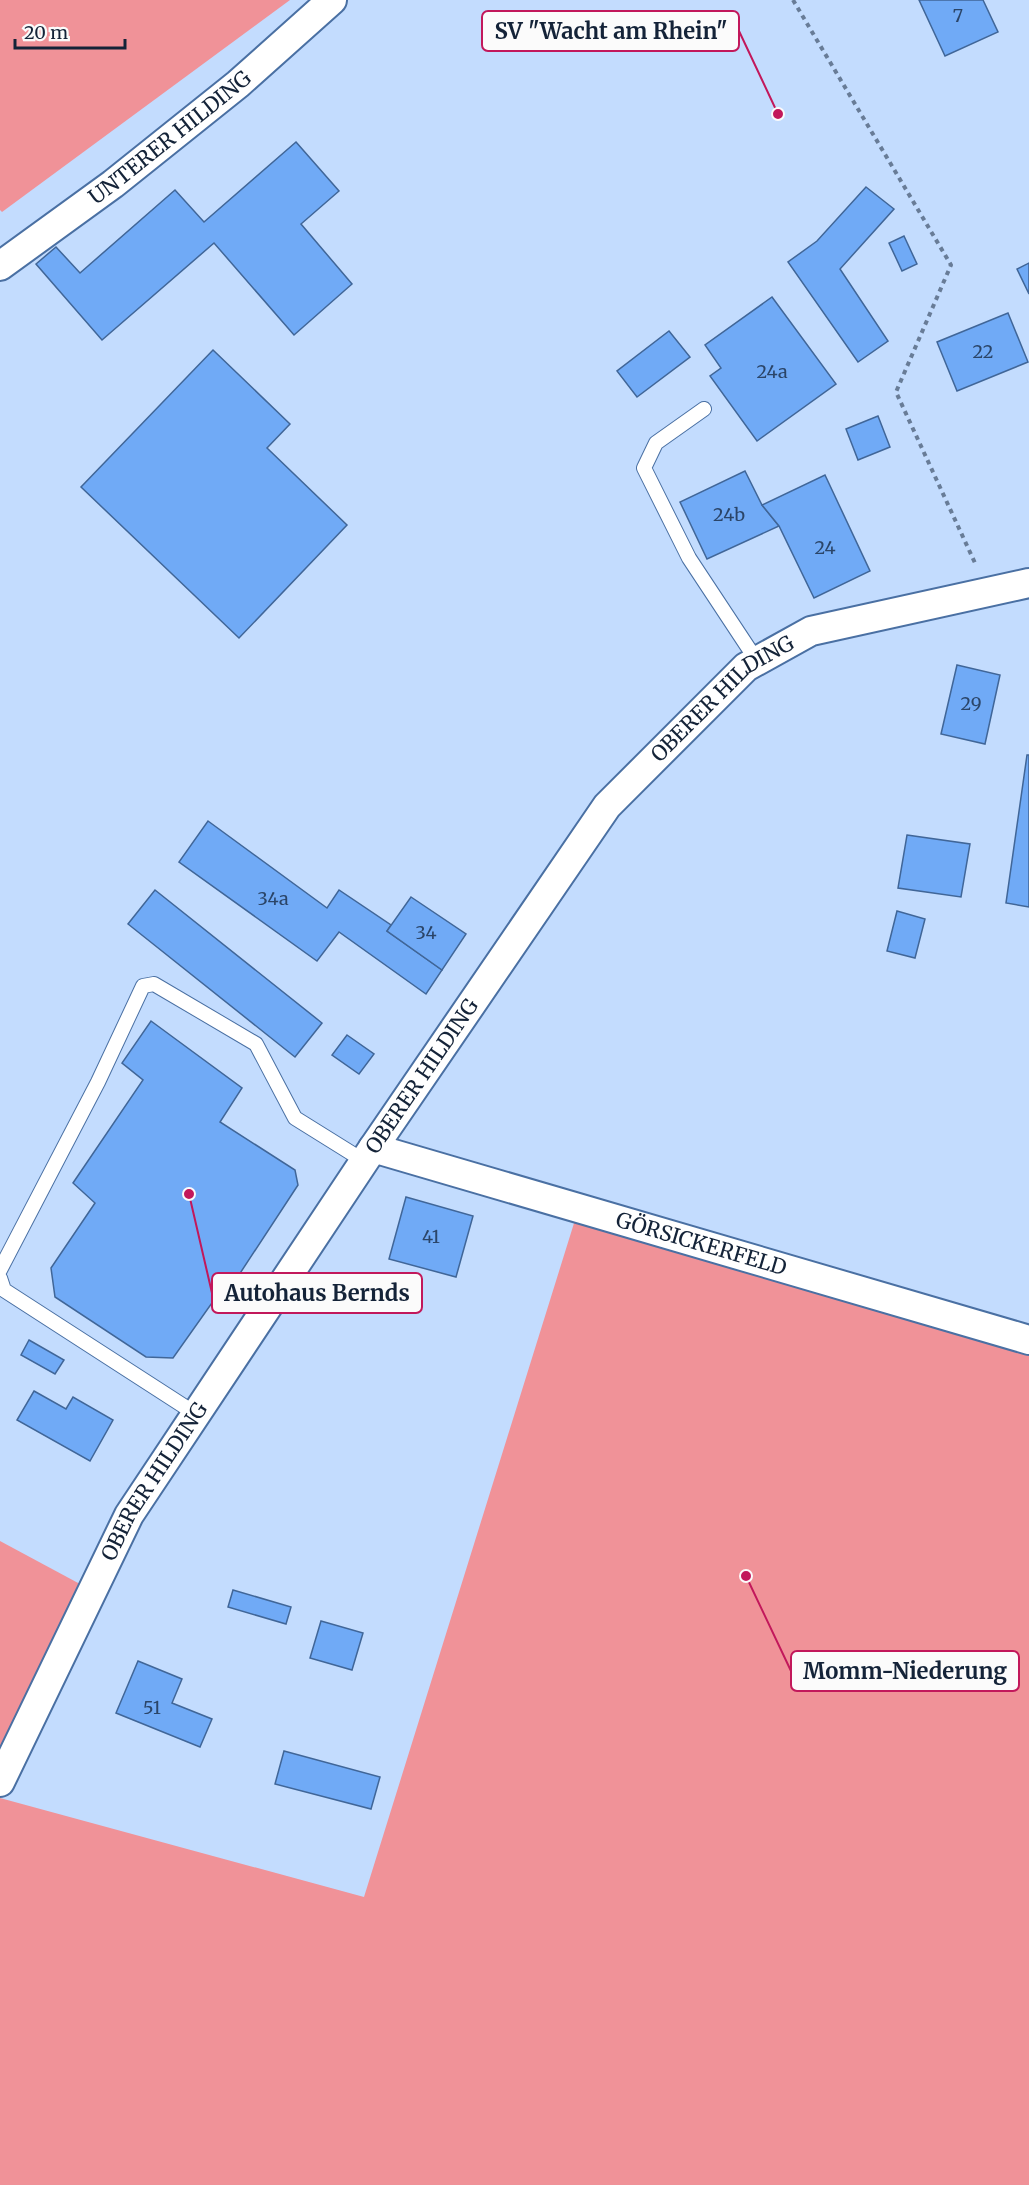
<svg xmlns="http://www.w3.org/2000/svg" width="1029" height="2185" font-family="Merriweather,serif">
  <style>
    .green { fill: #f09298 }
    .building { fill: #70aaf6; stroke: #406698; stroke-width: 1.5 }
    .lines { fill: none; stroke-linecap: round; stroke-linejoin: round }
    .service-casing { stroke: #4a70a3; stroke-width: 16 }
    .minor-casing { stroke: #4a70a3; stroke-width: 32 }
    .path { stroke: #687c97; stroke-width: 4; stroke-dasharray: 4.5 4.5; stroke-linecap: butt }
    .service { stroke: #fff; stroke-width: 14 }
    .minor { stroke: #fff; stroke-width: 28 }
    .labels { text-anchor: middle; stroke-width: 5; stroke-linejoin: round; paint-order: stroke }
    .number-label { font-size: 18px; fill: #2b4568 }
    .street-label { font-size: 21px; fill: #142338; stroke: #fbfbfb }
    .leader { fill: none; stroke: #c2185b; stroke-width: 2 }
    .callout-dot { fill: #c2185b; stroke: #fbfbfb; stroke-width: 2 }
    .callout { fill: #fbfbfb; stroke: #c2185b; stroke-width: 2 }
    .callout-label { font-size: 22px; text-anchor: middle; font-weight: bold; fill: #142338 }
  </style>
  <rect width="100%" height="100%" fill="#c3dcfe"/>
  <g class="green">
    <path d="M0,0H290L2,212L0,210Z"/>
    <path d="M575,1220L1029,1355V2185H0V1798L364,1897Z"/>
    <path d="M0,1541L93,1591L0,1773Z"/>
  </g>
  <g class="building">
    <path d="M919,0H983L998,32L945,56Z"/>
    <path d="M296,142L339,191L301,224L352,284L294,335L214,243L102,340L36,264L56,247L80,273L175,190L204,222Z"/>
    <path d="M866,187L894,209L840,269L888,341L858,362L788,262L817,241Z"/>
    <path d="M904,236L917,264L902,271L889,243Z"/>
    <path d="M1029,263V294L1017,269Z"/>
    <path d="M772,297L836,384L757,441L710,376L721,368L705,345Z"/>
    <path d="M1008,313L1028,362L957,391L937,342Z"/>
    <path d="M669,331L690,357L637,397L617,371Z"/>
    <path d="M213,350L290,424L267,448L347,525L239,638L81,487Z"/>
    <path d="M878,416L890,447L858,460L846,429Z"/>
    <path d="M745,471L762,505L779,526L707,559L680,502Z"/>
    <path d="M825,475L870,571L814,598L779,526L762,505Z"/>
    <path d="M957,665L1000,675L985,744L941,734Z"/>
    <path d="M1027,755H1029V907L1006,903Z"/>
    <path d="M208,821L327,908L339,890L391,925L387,931L442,970L426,994L339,932L317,961L179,862Z"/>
    <path d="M907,835L970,844L961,897L898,888Z"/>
    <path d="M155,890L322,1023L295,1057L128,924Z"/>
    <path d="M411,897L466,934L442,970L387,931Z"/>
    <path d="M897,911L925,919L915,958L887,951Z"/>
    <path d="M151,1021L242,1088L220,1122L295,1170L298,1185L233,1284L214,1300L173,1358L146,1357L55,1297L51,1268L95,1203L73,1183L143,1080L122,1063Z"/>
    <path d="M347,1035L374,1054L359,1074L332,1055Z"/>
    <path d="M406,1197L473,1216L456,1277L389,1259Z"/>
    <path d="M29,1340L64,1360L55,1374L21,1355Z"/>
    <path d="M34,1391L66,1409L73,1397L113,1420L90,1461L17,1420Z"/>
    <path d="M233,1590L291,1607L286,1624L228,1607Z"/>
    <path d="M321,1621L363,1633L352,1670L310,1658Z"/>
    <path d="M138,1661L182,1679L172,1703L212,1719L200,1747L116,1713Z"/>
    <path d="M284,1751L380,1777L371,1809L275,1784Z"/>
  </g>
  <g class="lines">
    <g class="service-casing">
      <g id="service">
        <path d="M704,409L656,443L644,468L689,558L757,661"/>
        <path d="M0,1270L98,1082L143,986L154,984L256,1044L295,1118L364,1161"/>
        <path d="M0,1278L4,1290L196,1414"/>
      </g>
    </g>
    <g class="minor-casing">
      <g id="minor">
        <path id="s1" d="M0,266L113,184L238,84L332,0"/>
        <path id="s2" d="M373,1148L1029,1340"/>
        <path id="s3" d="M0,1782L129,1515L373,1148L607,806L746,667L811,631L1029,583"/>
      </g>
    </g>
    <path class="path" d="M793,0L951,265L896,392L975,563"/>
    <use href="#service" class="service"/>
    <use href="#minor" class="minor"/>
  </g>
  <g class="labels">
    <g class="number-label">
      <text x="958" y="22">7</text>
      <text x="983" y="358">22</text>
      <text x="772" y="378">24a</text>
      <text x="729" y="521">24b</text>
      <text x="825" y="554">24</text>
      <text x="971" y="710">29</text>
      <text x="273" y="905">34a</text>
      <text x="426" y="939">34</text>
      <text x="431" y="1243">41</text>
      <text x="152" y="1714">51</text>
    </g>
    <g class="street-label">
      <text dy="7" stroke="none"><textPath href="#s1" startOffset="213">UNTERER HILDING</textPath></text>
      <text dy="7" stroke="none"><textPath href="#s3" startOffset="1310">OBERER HILDING</textPath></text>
      <text dy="7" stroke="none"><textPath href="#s3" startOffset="824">OBERER HILDING</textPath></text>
      <text dy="7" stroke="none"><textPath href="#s2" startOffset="342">GÖRSICKERFELD</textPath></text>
      <text dy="7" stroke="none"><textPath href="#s3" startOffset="338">OBERER HILDING</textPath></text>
    </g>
  </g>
  <path class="leader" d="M778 114L739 31M189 1194L212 1293M746 1576L791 1671"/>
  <g class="callout-dot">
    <circle cx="778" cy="114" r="6"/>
    <circle cx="189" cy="1194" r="6"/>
    <circle cx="746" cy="1576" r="6"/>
  </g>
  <g class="callout">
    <rect x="482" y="11" width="257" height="40" rx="6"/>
    <rect x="212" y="1273" width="210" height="40" rx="6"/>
    <rect x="791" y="1651" width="228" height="40" rx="6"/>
  </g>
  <g class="callout-label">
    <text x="611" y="39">SV "Wacht am Rhein"</text>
    <text x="317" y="1301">Autohaus Bernds</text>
    <text x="905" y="1679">Momm-Niederung</text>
  </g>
  <path d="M15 39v9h110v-9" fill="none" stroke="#142338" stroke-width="3"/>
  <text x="24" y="39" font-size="18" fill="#142338" stroke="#fbfbfb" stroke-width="4.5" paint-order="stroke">20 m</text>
</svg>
